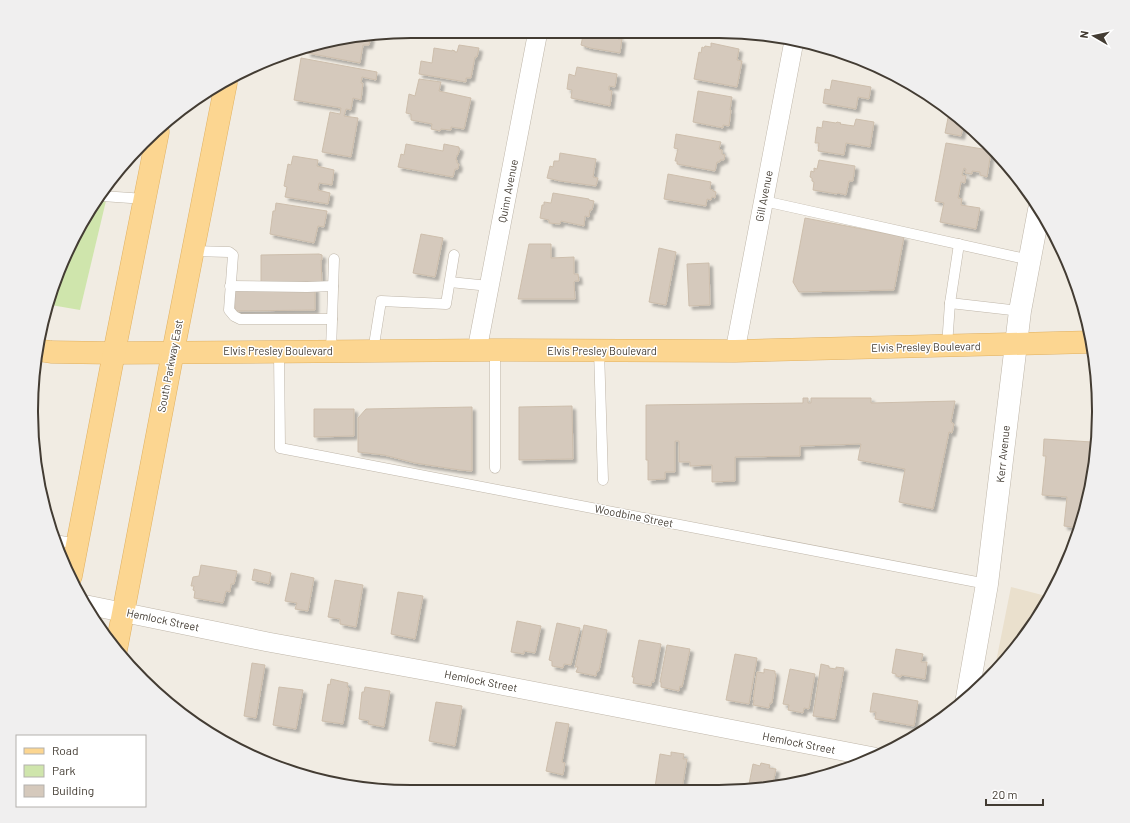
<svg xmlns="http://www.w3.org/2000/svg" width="1130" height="823" font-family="Barlow,sans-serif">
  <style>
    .education { fill: #eae0cd }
    .green { fill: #cfe5ac }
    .building { fill: #d5c9bc; stroke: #cdbeac; filter: url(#shadow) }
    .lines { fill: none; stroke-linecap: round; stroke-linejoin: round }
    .service-casing { stroke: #bfb6a9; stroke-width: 11 }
    .minor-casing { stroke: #bfb6a9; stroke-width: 20 }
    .tertiary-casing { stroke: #bfb6a9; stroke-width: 23 }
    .primary-casing { stroke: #e0b162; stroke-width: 23 }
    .service { stroke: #fff; stroke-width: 10 }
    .minor { stroke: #fff; stroke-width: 19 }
    .tertiary { stroke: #fff; stroke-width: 22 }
    .primary { stroke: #fcd691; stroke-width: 22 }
    .labels { text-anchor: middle; stroke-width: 3; stroke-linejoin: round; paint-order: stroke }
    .street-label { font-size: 11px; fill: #433c33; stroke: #fff }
    .rim { fill: none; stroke: #433c33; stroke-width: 2 }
  </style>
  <defs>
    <filter id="shadow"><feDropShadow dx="3.5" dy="3.5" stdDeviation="1" flood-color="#0004"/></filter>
  </defs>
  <rect width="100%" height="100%" fill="#f1ece3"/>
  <path class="education" d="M1011,587L1050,597L1048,602L1005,662L994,672Z"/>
  <path class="green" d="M110,184L80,310L51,305L70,243Z"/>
  <g class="building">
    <path d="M584,31H620L618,39H622L620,53L590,48L581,45Z"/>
    <path d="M371,36L369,45H363L360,63L307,53L308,46L313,44Z"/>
    <path d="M711,43L739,49L737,60L742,61L737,87L694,79L699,52L701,53L702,47L704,48L705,46L711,47Z"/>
    <path d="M459,45L479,48L477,57H475L471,78H466V82L419,74L421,61L432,63L434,48L452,51V50L455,51V52H457Z"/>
    <path d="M301,58L377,72L376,80L362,77L361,83H363L361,100L353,98L351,110L346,109L344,116L358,118L351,157L322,152L330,112L340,114L341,108L294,100Z"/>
    <path d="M577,67L617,74L615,87L609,86V90L612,91L610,106L571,98L572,90L567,89L569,74L575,76Z"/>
    <path d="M419,79L441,82L439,91L471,98L464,129L451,127V130L441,129L440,131L431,129L432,124L411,120V114L406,113L409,94L415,96Z"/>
    <path d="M832,80L871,87L869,99L858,97L856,109L823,103L825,89L830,90Z"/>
    <path d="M698,91L732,97L730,110H731L729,126L723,125V128L693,122Z"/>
    <path d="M949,113L964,127H963L961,136L945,133Z"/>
    <path d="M856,119L874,122L870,147L846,143L844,155L818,151L819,143H815L817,127L822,128L823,121L836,123L837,122L841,123L840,124L854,126Z"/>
    <path d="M676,134L721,142L719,149L722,150V154L725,155L724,160H720V162H717L715,171L677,164V161H675L678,149L674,148Z"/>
    <path d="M946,143L989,150L991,152L987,177L980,175V172L972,171V174L965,173L966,169L964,168L962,175L966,176L965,183L961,182L958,198L962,199L961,205L980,208L976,229L940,222L944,203L935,201Z"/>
    <path d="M406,144L443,151L444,144L459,147L458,148H460L458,155H457L456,160H457V163L459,164L458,169H455L453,177L398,167L401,154L404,155Z"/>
    <path d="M560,153L596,159L593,177L598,178L596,186L560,181L547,178L550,166L553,167L554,161H559Z"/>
    <path d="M293,156L318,160L317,166L334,170L332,185L319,183L318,190L330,193L328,204L285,197L287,187L284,186L288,164L291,165Z"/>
    <path d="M819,160L855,166L853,181H849L846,195L838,193L837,194L813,190L814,182L812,181V178L810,177L811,171L814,172V168L817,169Z"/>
    <path d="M668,174L711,182L710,189L713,190V191L716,192L715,198L712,197L711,200L707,199L706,206L664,199Z"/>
    <path d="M553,193L589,199V200L594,201L592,210H590L589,217L585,216L584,226L561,221L560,224L549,223V220L540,218L542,205H544V202L551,203Z"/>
    <path d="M276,203L327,211L324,227L318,226L314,243L270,234L273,211H275Z"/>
    <path d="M805,218L904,237L894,290L799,292L793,282Z"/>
    <path d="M421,234L443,238L435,277L413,273Z"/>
    <path d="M529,244H551V258L574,257V274H578L579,281H575L574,282L575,299H518Z"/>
    <path d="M659,248L676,252L666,305L649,302Z"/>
    <path d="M319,254L322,255V260H321L322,283L261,285V255Z"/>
    <path d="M709,263L710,305L689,306L687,264Z"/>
    <path d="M315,288V310L235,311L234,289Z"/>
    <path d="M803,398H808V403H811V398H871V403L955,401L951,422L954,424L952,433L949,432L933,509L899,502L905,469L858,460L861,444L800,446V456L735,457V481L712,482V465L690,466V462H679V441H675V472H665V479L648,480V460H646V405L803,403Z"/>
    <path d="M572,406L573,459L519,460V407Z"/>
    <path d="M472,407V471L460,470L415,463L384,455L358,452V418L366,409Z"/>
    <path d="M314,409H354V436L314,437Z"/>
    <path d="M1044,439L1092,442L1088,481H1091L1080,528L1064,526L1067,497L1042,495L1046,456H1043Z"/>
    <path d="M201,565L237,571L234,584H231L230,592L226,591L223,603L194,598L195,591L193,590L194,586H191L193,577L199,576Z"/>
    <path d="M254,569L271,573L269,584L252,580Z"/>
    <path d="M291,573L314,578L308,611L295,609L297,603L285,601Z"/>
    <path d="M335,580L363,585L356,627L340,624V619L328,617Z"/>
    <path d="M398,592L423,596L415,639L391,634Z"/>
    <path d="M517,621L541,626L535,653L524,651V654L511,652Z"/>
    <path d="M557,623L580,628L571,665L564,664L563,668L552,666V661L549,660Z"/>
    <path d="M584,625L607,630L599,671H597L596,676L576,672L578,667H575Z"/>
    <path d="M639,640L661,644L654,682L652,681L651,686L633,683L634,677H632Z"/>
    <path d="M667,645L690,649L682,687L680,686L679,691L661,687V682H660Z"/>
    <path d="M896,649L923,654L921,662H927L925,679L901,675V677L896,676V674L892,673Z"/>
    <path d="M735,654L757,658L749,704L726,700Z"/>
    <path d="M252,663L265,665L256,718L244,716Z"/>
    <path d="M821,664L829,666V668L836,669V667L844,668L835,719L813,716Z"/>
    <path d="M764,669L775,671V674H776L772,703H770L769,708L753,705L754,700H753L757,672L764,673Z"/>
    <path d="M790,669L815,674L809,709L804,708L803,713L788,710L789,705L783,704Z"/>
    <path d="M331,679L348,683L347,687L349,688L343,724L322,721L328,684L330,685Z"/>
    <path d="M279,687L303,690L296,729L273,725Z"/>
    <path d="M365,687L390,691L384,727L368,724L369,721L359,719L362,692H364Z"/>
    <path d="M873,693L918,701L914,726L875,719L876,712H870Z"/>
    <path d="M436,702L462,706L455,746L429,741Z"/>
    <path d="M556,722L569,724L562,762L565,763L563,775L546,771Z"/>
    <path d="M671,752L684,754L683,759H687L682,789H670L655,787L660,754L671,756Z"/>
    <path d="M761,763L770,765L769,768L776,769L772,788L768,789H748L753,764L760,766Z"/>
  </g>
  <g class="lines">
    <g class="service-casing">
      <g id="service">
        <path d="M102,196L145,199"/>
        <path d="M764,201L1030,260"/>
        <path d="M193,251L229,252L233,255L229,310L234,316L240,319H332"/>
        <path d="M450,282L489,286"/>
        <path d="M230,286L307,287L333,286"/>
        <path d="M950,303L1020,311"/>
        <path d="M947,346L950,303L959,244"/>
        <path d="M495,350V468"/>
        <path d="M599,350L603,480"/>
        <path d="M331,351L334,259"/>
        <path d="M373,351L381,301L446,304L454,255"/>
        <path d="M279,352L280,448L987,584"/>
        <path d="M55,540L77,544"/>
      </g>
    </g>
    <g class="minor-casing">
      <g id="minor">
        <path d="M477,350L538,31"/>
        <path d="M735,351L794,41"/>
        <path d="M87,605L268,642L439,673L874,757"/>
      </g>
    </g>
    <g class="tertiary-casing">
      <path id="tertiary" d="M967,698L987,584L1020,311L1039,210"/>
    </g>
    <g class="primary-casing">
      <g id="primary">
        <path d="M38,350L51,352L114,353L495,350L735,351L1091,342"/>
        <path d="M71,576L114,353L158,132"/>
        <path d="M116,650L173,352L226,83"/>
      </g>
    </g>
    <use href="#service" class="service"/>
    <use href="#minor" class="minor"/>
    <use href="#tertiary" class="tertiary"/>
    <use href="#primary" class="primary"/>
  </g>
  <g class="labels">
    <g class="street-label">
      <text transform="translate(508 191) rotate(-79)" y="4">Quinn Avenue</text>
      <text transform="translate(764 196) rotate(-79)" y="4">Gill Avenue</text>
      <text transform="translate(926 347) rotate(-1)" y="4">Elvis Presley Boulevard</text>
      <text x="278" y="355">Elvis Presley Boulevard</text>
      <text x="602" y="355">Elvis Presley Boulevard</text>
      <text transform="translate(170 366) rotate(-79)" y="4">South Parkway East</text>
      <text transform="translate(1003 454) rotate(-84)" y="4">Kerr Avenue</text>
      <text transform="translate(634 516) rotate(11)" y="4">Woodbine Street</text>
      <text transform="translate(163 620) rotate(12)" y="4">Hemlock Street</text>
      <text transform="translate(481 681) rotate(11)" y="4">Hemlock Street</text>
      <text transform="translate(799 743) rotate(11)" y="4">Hemlock Street</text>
    </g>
  </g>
  <path d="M0 0H1130V823H0ZM411 38H719A373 373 0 0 1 1092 411V412A373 373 0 0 1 719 785H411A373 373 0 0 1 38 412V411A373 373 0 0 1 411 38Z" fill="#f0efef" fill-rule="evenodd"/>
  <path class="rim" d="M411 38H719A373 373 0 0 1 1092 411V412A373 373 0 0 1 719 785H411A373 373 0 0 1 38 412V411A373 373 0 0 1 411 38Z"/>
  <rect x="16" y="735" width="130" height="72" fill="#ffffff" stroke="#b4b1ad"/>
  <rect x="24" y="748" width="20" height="6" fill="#fcd691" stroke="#b4b1ad"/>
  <text x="52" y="755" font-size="12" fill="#433c33">Road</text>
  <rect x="24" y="765" width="20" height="12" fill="#cfe5ac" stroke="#b4b1ad"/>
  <text x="52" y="775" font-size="12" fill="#433c33">Park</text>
  <rect x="24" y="785" width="20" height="12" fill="#d5c9bc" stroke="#b4b1ad"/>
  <text x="52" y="795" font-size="12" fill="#433c33">Building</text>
  <g transform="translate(1094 36) rotate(279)" stroke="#ffffff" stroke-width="3" paint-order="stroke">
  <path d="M0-3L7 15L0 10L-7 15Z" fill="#433c33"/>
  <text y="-6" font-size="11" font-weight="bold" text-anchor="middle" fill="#433c33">N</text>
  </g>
  <path d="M986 799v6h57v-6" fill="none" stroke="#433c33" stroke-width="2"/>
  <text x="992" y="799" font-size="12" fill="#433c33" stroke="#ffffff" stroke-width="3" paint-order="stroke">20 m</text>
</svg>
